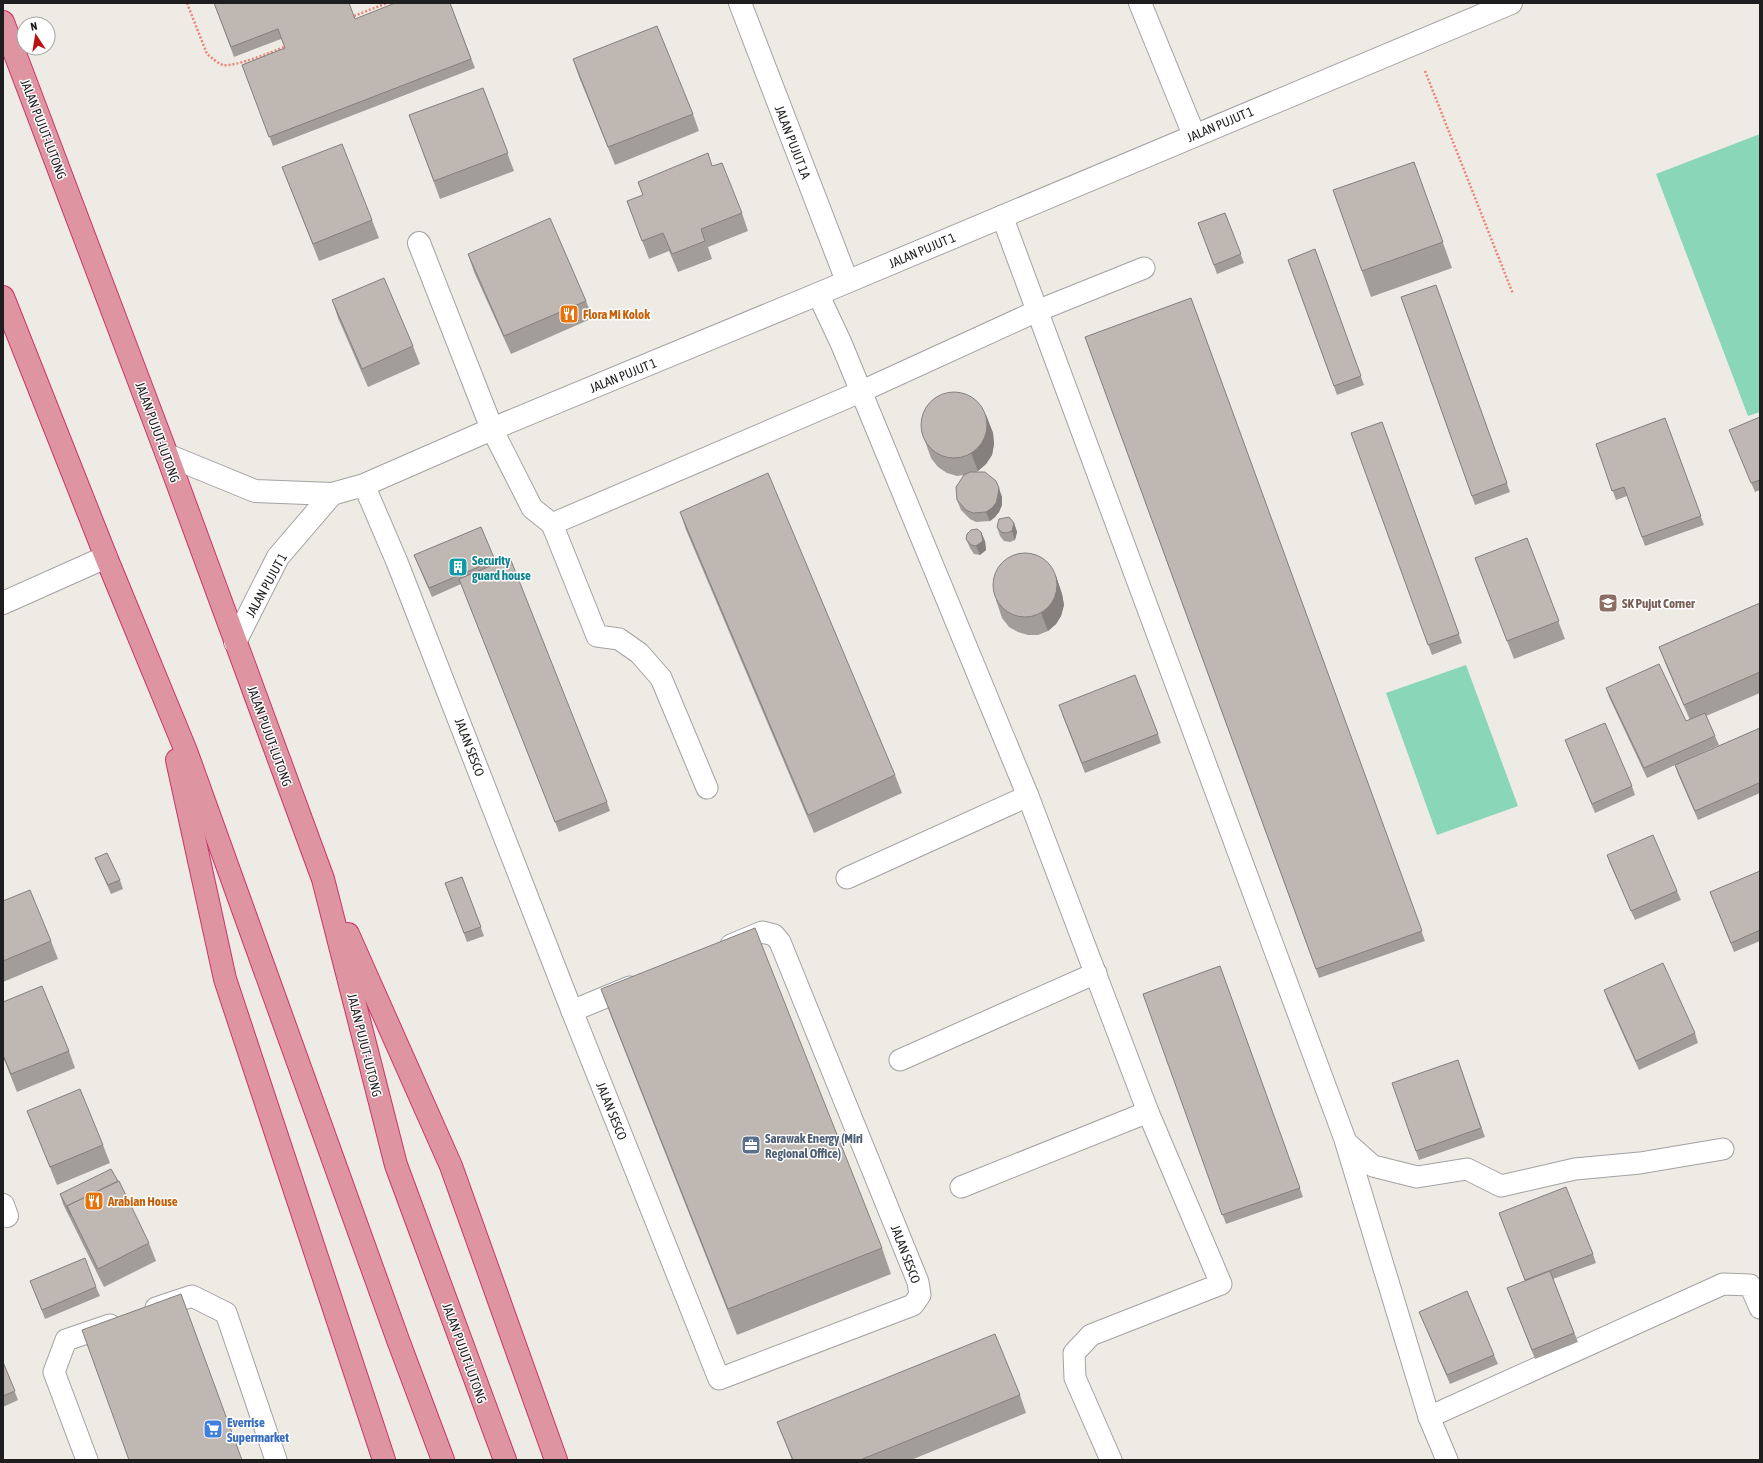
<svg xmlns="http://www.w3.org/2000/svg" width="1763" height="1463" font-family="'Asap Condensed',sans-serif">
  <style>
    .pitch { fill: #8ad6b8 }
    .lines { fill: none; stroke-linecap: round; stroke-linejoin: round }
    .lane-casing { stroke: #a2a2a2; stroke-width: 23 }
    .street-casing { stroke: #a2a2a2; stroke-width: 24 }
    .highway-casing { stroke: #ca3468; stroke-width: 24 }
    .path { stroke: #ed8277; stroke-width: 2.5; stroke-dasharray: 2 2; stroke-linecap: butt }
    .lane { stroke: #fff; stroke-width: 21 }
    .street { stroke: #fff; stroke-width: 22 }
    .highway { stroke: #df94a2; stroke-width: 22 }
    .wall { fill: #a39d99 }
    .shaded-wall { fill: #85807d }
    .building { fill: #beb7b2; stroke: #85807d }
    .labels { text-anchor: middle; stroke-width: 3; stroke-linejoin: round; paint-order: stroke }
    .street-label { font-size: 13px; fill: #1e1e1e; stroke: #fff }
    .food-label { font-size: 13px; font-weight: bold; fill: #c56008; stroke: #fff; text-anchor: start }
    .culture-label { font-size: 13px; font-weight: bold; fill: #0d838f; stroke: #fff; text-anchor: start }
    .education-label { font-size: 13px; font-weight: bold; fill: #785e54; stroke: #fff; text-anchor: start }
    .service-label { font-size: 13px; font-weight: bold; fill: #4e5e75; stroke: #fff; text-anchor: start }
    .shop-label { font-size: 13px; font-weight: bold; fill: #366cbe; stroke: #fff; text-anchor: start }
  </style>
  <rect width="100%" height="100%" fill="#eeebe5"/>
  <g class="pitch">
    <path d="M1760,134V412L1748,416L1656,174Z"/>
    <path d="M1466,665L1518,806L1437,835L1386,693Z"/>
  </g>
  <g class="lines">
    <g class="lane-casing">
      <g id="lane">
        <path d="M1002,216L1346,1142L1373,1166L1417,1177L1467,1169L1501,1186L1575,1169L1640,1163L1723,1149"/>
        <path d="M818,294L841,343L1028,796L1148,1112L1221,1284L1091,1335L1074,1353L1075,1378L1111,1460"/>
        <path d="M492,429L532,508L552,524"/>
        <path d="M364,485L397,562L572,1011L719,1379L913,1305L920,1295L918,1282L780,942L774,935L762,932L731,945"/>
        <path d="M707,788L661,678L639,653L619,639L597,636L552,524L860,392L1037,311L1144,268"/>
        <path d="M847,878L1028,796"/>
        <path d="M572,1011L630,987"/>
        <path d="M900,1060L1096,973"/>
        <path d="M1346,1143L1429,1417L1447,1460"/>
        <path d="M961,1187L1148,1112"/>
        <path d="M156,1308L192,1296L226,1313L276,1460"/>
        <path d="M1429,1417L1723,1284L1750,1285L1760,1308"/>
        <path d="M87,1460L54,1372L66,1340L110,1325"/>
      </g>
    </g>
    <g class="street-casing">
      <g id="street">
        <path d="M740,3L847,281"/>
        <path d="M1140,3L1194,135"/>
        <path d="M419,243L492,429"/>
        <path d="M167,455L255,491L332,494L364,485L492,429L818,294L1511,3"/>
        <path d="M3,603L106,557"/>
        <path d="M235,642L278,557L332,494"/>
        <path d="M3,1205L7,1216"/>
      </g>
    </g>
    <g class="highway-casing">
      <g id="highway">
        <path d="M3,22L167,455L323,879L396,1165L505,1460"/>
        <path d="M3,297L106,557L186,751L398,1340L443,1460"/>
        <path d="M177,760L225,979L384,1460"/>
        <path d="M348,934L451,1166L556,1460"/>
      </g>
    </g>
    <g class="path">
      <path d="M187,3L207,54C212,58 217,63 223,65C235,67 272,52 284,47"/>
      <path d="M354,16L387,3"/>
      <path d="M1425,71L1513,294"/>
    </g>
    <use href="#lane" class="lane"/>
    <use href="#street" class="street"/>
    <use href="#highway" class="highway"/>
  </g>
  <g class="wall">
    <path d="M214,3L355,19L450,3L475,68L273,146L242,65L285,48L281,39L234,57Z"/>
    <path d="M573,59L693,114L699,131L615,165L579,77Z"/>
    <path d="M483,88L514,171L440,199L409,115Z"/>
    <path d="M1414,162L1452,268L1371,297L1333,190Z"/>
    <path d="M712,166L742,213L748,231L708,247L712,259L678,272L669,251L649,259L627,201L643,196L638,182Z"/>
    <path d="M282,167L372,220L379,238L319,261Z"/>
    <path d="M1225,213L1244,263L1217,274L1198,223Z"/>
    <path d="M1315,249L1364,385L1337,395L1288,260Z"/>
    <path d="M468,254L586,301L593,318L511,354L474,272Z"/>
    <path d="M1436,285L1510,492L1475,505L1401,297Z"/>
    <path d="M1191,298L1425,941L1319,978L1085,337Z"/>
    <path d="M332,300L413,346L420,364L368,387L338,318Z"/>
    <path d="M986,415L993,433L994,444L992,455L986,464L977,472L1002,497V505L999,512L995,517L990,521L976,522L970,519L961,510L957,500L963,475L957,476L947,473L938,467L931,458L921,430Z"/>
    <path d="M1760,417V490L1755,492L1729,430Z"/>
    <path d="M1665,418L1704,525L1645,546L1627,496L1616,500L1596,444Z"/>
    <path d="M1382,422L1462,643L1432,655L1351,433Z"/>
    <path d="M680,512L895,775L902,793L814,833L686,530Z"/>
    <path d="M1014,523L1017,532L1015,540L1010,542L1004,541L1000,536L997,527Z"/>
    <path d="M481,527L496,564L607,802L610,811L559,832L461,584L432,597L418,565L414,555Z"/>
    <path d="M1527,538L1565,639L1514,659L1475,558Z"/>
    <path d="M966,539L985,541L986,550L980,555L974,554L970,548Z"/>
    <path d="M1056,576L1062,594L1064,605L1061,616L1056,624L1048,631L1038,635H1028L1018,632L1009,627L1002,618L996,600Z"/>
    <path d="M1760,603V693L1706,716L1715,736L1719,745L1681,762L1760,728V793L1698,820L1678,774L1675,765L1647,778L1609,697L1606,688L1686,721L1690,720L1666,665L1659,647Z"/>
    <path d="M1062,714L1158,734L1161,743L1085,773Z"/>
    <path d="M1565,740L1632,786L1635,795L1595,813Z"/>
    <path d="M1607,855L1677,891L1681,900L1635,920L1610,864Z"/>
    <path d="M95,858L120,880L123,889L111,894Z"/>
    <path d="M1760,871V941L1734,952L1710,892Z"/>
    <path d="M462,877L484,936L467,942L445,883Z"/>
    <path d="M3,901L51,941L58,959L3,982Z"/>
    <path d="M1220,966L1303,1197L1226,1224L1143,994Z"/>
    <path d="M601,989L882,1248L891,1274L737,1335L611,1016Z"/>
    <path d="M1604,990L1695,1033L1698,1043L1639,1070L1607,999Z"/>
    <path d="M3,1002L69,1051L75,1068L17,1092L3,1057Z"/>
    <path d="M1458,1060L1485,1137L1419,1160L1392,1083Z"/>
    <path d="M27,1111L103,1145L110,1163L57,1185L34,1128Z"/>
    <path d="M60,1194L149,1243L156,1261L104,1287L63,1204Z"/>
    <path d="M1499,1213L1593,1254L1596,1263L1553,1279L1578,1342L1535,1359L1507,1288L1525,1281Z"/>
    <path d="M30,1281L96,1287L100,1296L45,1319Z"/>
    <path d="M1419,1312L1494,1355L1498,1364L1450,1384L1423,1321Z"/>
    <path d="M3,1362L18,1400L3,1407Z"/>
    <path d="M1020,1395L1026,1413L911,1460H792L777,1422Z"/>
  </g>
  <g class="shaded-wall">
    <path d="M986,415L993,433L994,444L992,455L986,464L978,471L971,453Z"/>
    <path d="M999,488L1002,497V505L999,512L995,517L990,521L986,512Z"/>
    <path d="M1014,523L1017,532L1015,540L1012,531Z"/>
    <path d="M981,532L985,541L986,550L980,555L976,546Z"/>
    <path d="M1056,576L1062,594L1064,605L1061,616L1056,624L1048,631L1041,613Z"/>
  </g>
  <g class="building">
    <path d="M214,3H349L355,19L395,3H450L471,59L269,137L242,65L285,48L278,29L231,47Z"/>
    <path d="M657,26L693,114L608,147L573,59Z"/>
    <path d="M483,88L508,153L434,181L409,115Z"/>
    <path d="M342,144L372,220L313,244L282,167Z"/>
    <path d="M708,153L712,166L722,163L742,213L701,229L705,241L672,254L663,233L642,241L627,201L643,195L638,182Z"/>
    <path d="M1414,162L1443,242L1362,271L1333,190Z"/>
    <path d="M1225,213L1241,254L1214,265L1198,223Z"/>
    <path d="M550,218L586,301L504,336L468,254Z"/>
    <path d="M1315,249L1361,376L1334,386L1288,260Z"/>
    <path d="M384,278L413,346L362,369L332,300Z"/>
    <path d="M1436,285L1507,483L1472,496L1401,297Z"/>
    <path d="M1191,298L1422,931L1316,969L1085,337Z"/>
    <circle cx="954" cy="425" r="33"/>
    <path d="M1760,417V480L1751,483L1729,430Z"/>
    <path d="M1665,418L1701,516L1642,537L1624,487L1612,491L1596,444Z"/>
    <path d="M1382,422L1459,634L1428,645L1351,433Z"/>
    <path d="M970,472H985L996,481L999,488L998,495L996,503L992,508L986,512L973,513L966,510L957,500L956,487L964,475Z"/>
    <path d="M768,473L895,775L808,815L680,512Z"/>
    <path d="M1009,517L1014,523L1012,531L1006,533L1001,532L997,527L999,519Z"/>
    <path d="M481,527L495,560L429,588L414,555Z"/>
    <path d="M977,529L981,532L983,541L976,546L971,545L966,539L967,534L971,530Z"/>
    <path d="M1527,538L1559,621L1507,641L1475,558Z"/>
    <circle cx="1025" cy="585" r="32"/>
    <path d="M510,558L607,802L555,822L459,579Z"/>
    <path d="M1760,603V672L1684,705L1659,647Z"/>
    <path d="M1659,664L1686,721L1705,713L1715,736L1644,768L1606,688Z"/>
    <path d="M1135,675L1158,734L1082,763L1059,705Z"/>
    <path d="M1605,723L1632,786L1592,804L1565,740Z"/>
    <path d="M1760,728V787L1759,783L1695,811L1675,765Z"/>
    <path d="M1653,835L1677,891L1631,911L1607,855Z"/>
    <path d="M107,853L120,880L108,885L95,858Z"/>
    <path d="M1760,871V930L1731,943L1710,892Z"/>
    <path d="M462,877L481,927L464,933L445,883Z"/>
    <path d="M30,890L51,941L3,961V901Z"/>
    <path d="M755,928L882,1248L728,1309L601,989Z"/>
    <path d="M1663,963L1695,1033L1636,1061L1604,990Z"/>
    <path d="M1220,966L1300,1188L1222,1215L1143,994Z"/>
    <path d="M42,986L69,1051L11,1074L3,1055V1002Z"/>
    <path d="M1458,1060L1481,1128L1416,1151L1392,1083Z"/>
    <path d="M80,1089L103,1145L50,1167L27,1111Z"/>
    <path d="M111,1169L118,1181L67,1206L71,1215L60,1194Z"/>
    <path d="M119,1181L149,1243L98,1269L67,1206Z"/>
    <path d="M1566,1187L1593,1254L1525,1280L1499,1213Z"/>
    <path d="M85,1258L96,1287L42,1310L30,1281Z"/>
    <path d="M1550,1271L1574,1333L1532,1350L1507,1288Z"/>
    <path d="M1467,1291L1494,1355L1447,1375L1419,1312Z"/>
    <path d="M181,1294L242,1460H129L82,1330Z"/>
    <path d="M995,1334L1020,1395L860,1460H793L777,1422Z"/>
    <path d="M3,1362L15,1391L3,1396Z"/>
  </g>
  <defs>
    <g id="restaurant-square" transform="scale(1)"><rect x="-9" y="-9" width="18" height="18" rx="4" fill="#e8710a" stroke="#fff"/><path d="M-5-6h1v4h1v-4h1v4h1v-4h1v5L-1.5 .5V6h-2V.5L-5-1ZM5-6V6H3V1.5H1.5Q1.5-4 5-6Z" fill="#fff"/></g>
    <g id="building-square" transform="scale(1)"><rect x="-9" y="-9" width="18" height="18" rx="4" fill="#0f9aa8" stroke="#fff"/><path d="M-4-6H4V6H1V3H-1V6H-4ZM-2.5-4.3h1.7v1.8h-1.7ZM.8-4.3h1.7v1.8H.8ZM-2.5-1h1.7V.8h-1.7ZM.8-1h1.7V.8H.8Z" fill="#fff"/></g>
    <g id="school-square" transform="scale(1)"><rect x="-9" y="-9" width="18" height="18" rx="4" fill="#8d6e63" stroke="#fff"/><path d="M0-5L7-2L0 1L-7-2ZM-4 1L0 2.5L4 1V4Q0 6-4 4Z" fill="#fff"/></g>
    <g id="office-square" transform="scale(1)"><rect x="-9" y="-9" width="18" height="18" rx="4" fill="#5c6f8a" stroke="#fff"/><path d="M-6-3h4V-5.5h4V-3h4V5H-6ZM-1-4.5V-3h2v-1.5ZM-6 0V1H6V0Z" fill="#fff"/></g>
    <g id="supermarket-square" transform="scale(1)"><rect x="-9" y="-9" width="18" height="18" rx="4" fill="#3f7fe0" stroke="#fff"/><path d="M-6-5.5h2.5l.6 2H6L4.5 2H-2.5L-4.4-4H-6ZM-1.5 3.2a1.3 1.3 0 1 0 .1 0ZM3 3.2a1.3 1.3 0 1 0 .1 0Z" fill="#fff"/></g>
  </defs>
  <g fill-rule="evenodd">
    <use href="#restaurant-square" x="569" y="314"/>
    <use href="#building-square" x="458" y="567"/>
    <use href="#school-square" x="1608" y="603"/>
    <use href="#office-square" x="751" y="1145"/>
    <use href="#restaurant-square" x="94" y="1201"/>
    <use href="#supermarket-square" x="213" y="1429"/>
  </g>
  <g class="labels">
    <g class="street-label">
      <text transform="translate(1220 124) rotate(-23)" y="5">JALAN PUJUT 1</text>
      <text transform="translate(44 129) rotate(69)" y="5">JALAN PUJUT-LUTONG</text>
      <text transform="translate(793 142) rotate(69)" y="5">JALAN PUJUT 1A</text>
      <text transform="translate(922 250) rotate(-23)" y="5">JALAN PUJUT 1</text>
      <text transform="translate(623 375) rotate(-22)" y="5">JALAN PUJUT 1</text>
      <text transform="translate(158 432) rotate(70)" y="5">JALAN PUJUT-LUTONG</text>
      <text transform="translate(266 585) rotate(-61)" y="5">JALAN PUJUT 1</text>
      <text transform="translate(270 736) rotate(70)" y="5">JALAN PUJUT-LUTONG</text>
      <text transform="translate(470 747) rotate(69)" y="5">JALAN SESCO</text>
      <text transform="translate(365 1045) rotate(76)" y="5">JALAN PUJUT-LUTONG</text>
      <text transform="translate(612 1111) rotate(68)" y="5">JALAN SESCO</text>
      <text transform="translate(906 1254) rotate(69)" y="5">JALAN SESCO</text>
      <text transform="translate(465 1353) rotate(70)" y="5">JALAN PUJUT-LUTONG</text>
    </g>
    <g class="food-label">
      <text x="583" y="319">Flora Mi Kolok</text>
      <text x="108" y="1206">Arabian House</text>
    </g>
    <g class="culture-label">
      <text x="472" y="565">Security<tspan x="472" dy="15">guard house</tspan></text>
    </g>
    <g class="education-label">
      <text x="1622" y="608">SK Pujut Corner</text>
    </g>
    <g class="service-label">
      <text x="765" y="1143">Sarawak Energy (Miri<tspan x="765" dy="15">Regional Office)</tspan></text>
    </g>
    <g class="shop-label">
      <text x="227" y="1427">Everrise<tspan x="227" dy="15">Supermarket</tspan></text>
    </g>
  </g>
  <rect width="1763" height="1463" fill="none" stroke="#1e1e1e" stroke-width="8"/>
  <g transform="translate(36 36) rotate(348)"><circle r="19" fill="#ffffff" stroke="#a5a5a5"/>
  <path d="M0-3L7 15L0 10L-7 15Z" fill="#ba1213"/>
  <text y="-6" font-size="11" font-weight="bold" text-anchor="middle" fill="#1e1e1e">N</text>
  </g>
</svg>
